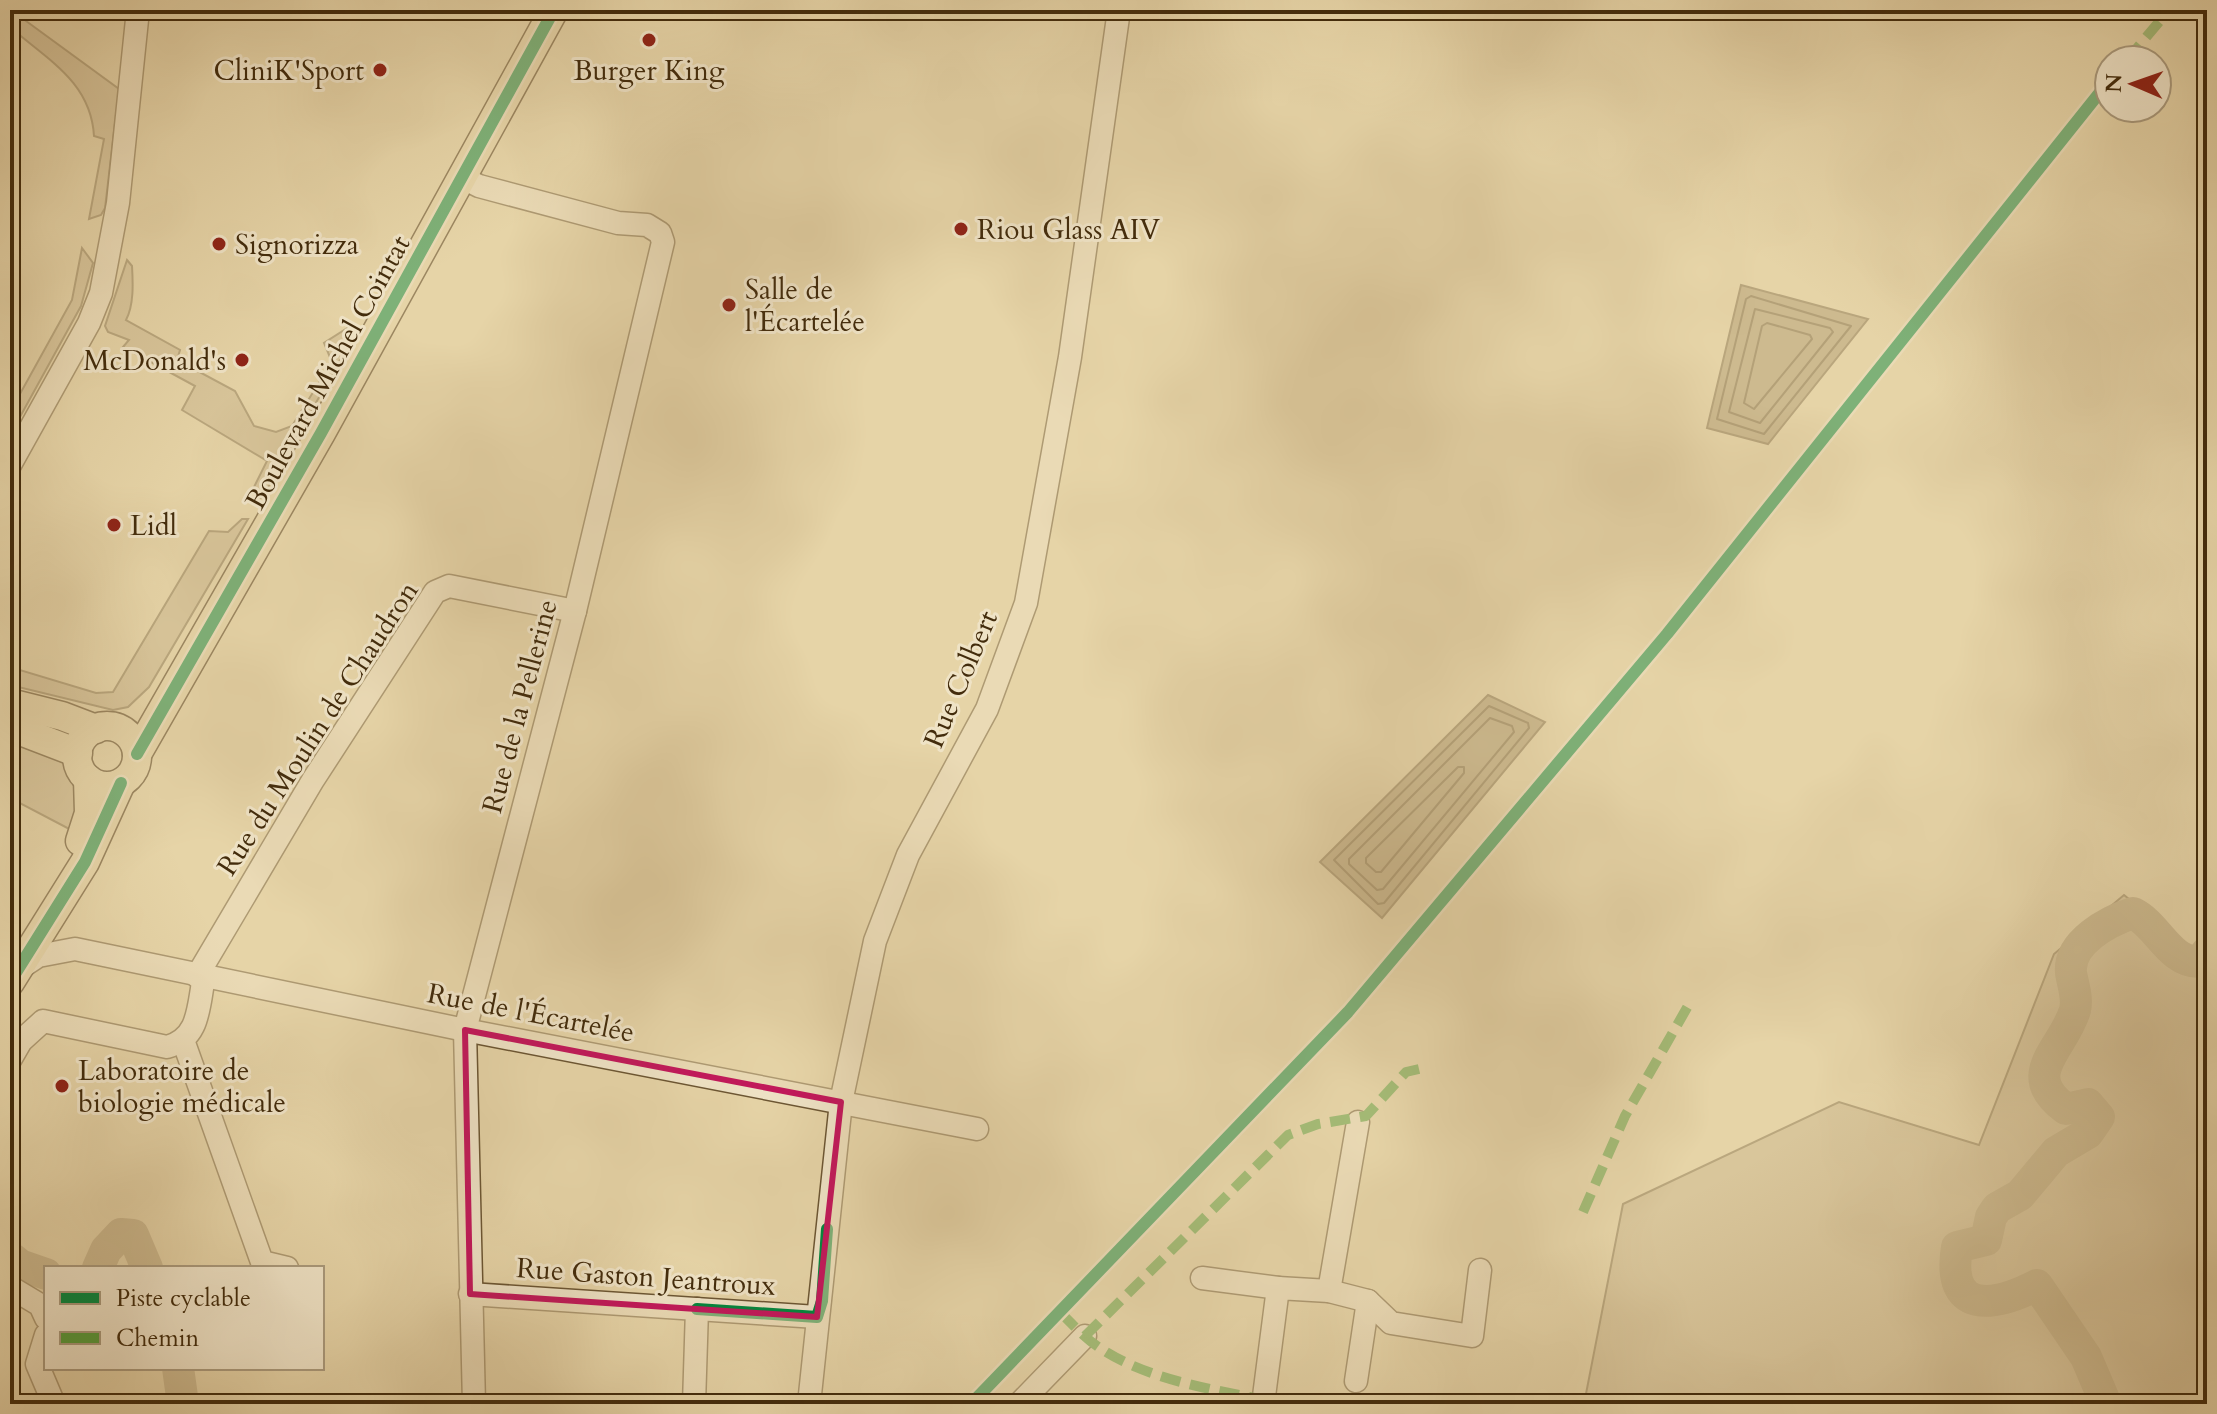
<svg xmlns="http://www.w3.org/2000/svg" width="2217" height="1414" font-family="Cardo,serif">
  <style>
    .green { fill: #cab78d; stroke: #86724c; stroke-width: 2 }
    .water { fill: #af9b72; stroke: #846f49; stroke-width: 2 }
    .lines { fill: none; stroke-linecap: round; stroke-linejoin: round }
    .shore { stroke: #79643f; stroke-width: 2 }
    .river { stroke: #af9b72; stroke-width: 32 }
    .minor-casing { stroke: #6c5633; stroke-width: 25 }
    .major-casing { stroke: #432c0c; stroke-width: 31 }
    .minor { stroke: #efe3c6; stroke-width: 22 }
    .major { stroke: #e6d4a7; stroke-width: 28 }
    .quiet { stroke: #549d3b; stroke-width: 10; stroke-dasharray: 20 10; stroke-linecap: butt }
    .cycleway-casing { stroke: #efe3c6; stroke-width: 17 }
    .cycleway { stroke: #00873e; stroke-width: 12 }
    .marked { fill: none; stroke: #c2185b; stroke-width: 6; stroke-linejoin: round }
    .poi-dot { fill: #8f2418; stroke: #efe3c6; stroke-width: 3 }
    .labels { text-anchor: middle; stroke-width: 6; stroke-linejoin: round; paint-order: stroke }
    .poi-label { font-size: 28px; fill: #432c0c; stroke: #efe3c6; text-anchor: start }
    .street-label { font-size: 28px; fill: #432c0c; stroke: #efe3c6 }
  </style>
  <rect width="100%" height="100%" fill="#e6d4a7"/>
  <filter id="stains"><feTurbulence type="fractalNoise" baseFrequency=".0025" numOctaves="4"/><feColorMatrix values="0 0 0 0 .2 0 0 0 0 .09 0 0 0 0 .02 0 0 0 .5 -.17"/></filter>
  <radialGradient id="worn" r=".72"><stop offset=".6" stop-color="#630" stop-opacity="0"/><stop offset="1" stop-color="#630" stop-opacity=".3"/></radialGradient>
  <g class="green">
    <path d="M11,10L119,89L105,208L101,215L89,219L104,139L94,136C91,82 48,60 10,27Z"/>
    <path d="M82,248L93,263L81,306L10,435V412L72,300Z"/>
    <path d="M127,260L132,266C133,283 134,305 126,320L180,350L177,360L235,391L254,426L276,432L292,426L332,362L324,343L349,327L356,332L262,498H257L254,487L267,461L182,410L195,386L123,347L129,340L108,332L105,326Z"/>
    <path d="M242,519H248L149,687L128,707L113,710L10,685V667L96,693L113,692L209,531L228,532Z"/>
    <path d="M10,737C75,760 79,763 77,833L10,798Z"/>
    <path d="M2124,895L2193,951L2207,935V1404H1584L1623,1204L1839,1102L1979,1145L2054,954Z"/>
  </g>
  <g class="water">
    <path d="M1741,285L1868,319L1768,444L1707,428Z"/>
    <path d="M1488,695L1545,722L1382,918L1320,862Z"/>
  </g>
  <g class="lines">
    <g class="shore">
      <path d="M1751,296L1851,326L1764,434L1717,419L1746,299Z"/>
      <path d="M1755,309L1830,328L1833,332L1760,423L1729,412Z"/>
      <path d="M1767,323L1810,335L1812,339L1754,409L1744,403L1762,326Z"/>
      <path d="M1489,706L1528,723L1529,728L1384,903L1378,904L1334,860Z"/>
      <path d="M1490,718L1512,726L1514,732L1383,889L1377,890L1349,864V859Z"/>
      <path d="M1458,767H1464V773L1381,872H1376L1366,863V858Z"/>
    </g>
    <g class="river">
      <path d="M10,1257L20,1265L46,1274"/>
      <path d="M98,1268L106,1250L121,1234L133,1235L147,1268"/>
      <path d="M178,1368L183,1404"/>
      <path d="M2106,1404L2086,1357L2037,1285C1992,1308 1946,1314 1957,1247L1986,1240L1991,1217L1997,1208L2020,1195L2056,1152L2088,1133L2099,1117L2088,1104L2066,1109C2018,1074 2063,1050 2075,1010C2078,998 2073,985 2071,973C2068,942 2109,921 2133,913C2158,925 2169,962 2199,962L2207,952"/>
    </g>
    <g class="minor-casing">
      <g id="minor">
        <path d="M463,178L479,186L618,223L647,225L660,233L663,242L575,611L465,1030L474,1404"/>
        <path d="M10,465L89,323L101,293L118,203L138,10"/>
        <path d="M20,968L38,956L75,949L465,1030L977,1129"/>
        <path d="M197,976L313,780L435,592L449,586L575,611"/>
        <path d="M184,1043L262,1262L287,1268"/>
        <path d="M10,1060L21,1041L43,1021L167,1047C200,1038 198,1007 204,977"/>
        <path d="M1202,1278L1278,1288"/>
        <path d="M10,1287L40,1305L46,1318"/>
        <path d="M1329,1291L1368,1301L1391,1323L1472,1336L1480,1270"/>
        <path d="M470,1294L817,1317"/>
        <path d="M46,1335L37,1364L54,1404"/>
        <path d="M1356,1381L1368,1301"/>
        <path d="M694,1404L697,1309"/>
        <path d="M809,1404L841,1102L875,941L908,855L987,709L1026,603L1070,357L1119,10"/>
        <path d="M1019,1404L1085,1336"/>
        <path d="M1263,1404L1278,1288L1329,1291L1358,1122"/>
      </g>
    </g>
    <g class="major-casing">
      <g id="major">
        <path d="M10,703L62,716L96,729"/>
        <circle cx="107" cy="756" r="30"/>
        <path d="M10,727L78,753"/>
        <path d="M137,754L321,433L554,10"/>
        <path d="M80,841L89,813L88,779"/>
        <path d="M10,982L85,862L121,783"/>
      </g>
    </g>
    <use href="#minor" class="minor"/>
    <use href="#major" class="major"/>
    <g class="quiet">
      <path d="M2127,60L2169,10"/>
      <path d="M1583,1212L1625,1116L1688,1006"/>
      <path d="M1061,1313C1072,1324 1084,1337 1097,1346C1148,1382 1224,1391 1284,1404"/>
      <path d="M1085,1336L1288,1135L1318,1124L1366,1116L1406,1072L1419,1069"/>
    </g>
    <g class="cycleway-casing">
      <g id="cycleway">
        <path d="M137,754L321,433L554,10"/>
        <path d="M10,982L85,862L121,783"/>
        <path d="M697,1309L817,1317L822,1301L827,1229"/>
        <path d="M971,1404L1348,1012L1667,634L2109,81"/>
      </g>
    </g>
    <use href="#cycleway" class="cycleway"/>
  </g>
  <path d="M0 0H2217V1414H0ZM465,1030L841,1102L817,1317L470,1294Z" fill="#e6d4a7" fill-opacity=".55" fill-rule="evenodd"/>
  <path class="marked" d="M465,1030L841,1102L817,1317L470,1294Z"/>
  <g class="poi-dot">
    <circle cx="649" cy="40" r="8"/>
    <circle cx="380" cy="70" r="8"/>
    <circle cx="961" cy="229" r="8"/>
    <circle cx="219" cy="244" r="8"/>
    <circle cx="729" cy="305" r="8"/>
    <circle cx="242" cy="360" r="8"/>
    <circle cx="114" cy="525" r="8"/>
    <circle cx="62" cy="1086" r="8"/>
  </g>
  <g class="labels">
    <g class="poi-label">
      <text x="364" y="80" text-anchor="end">CliniK'Sport</text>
      <text x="649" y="80" text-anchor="middle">Burger King</text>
      <text x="977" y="239">Riou Glass AIV</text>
      <text x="235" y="254">Signorizza</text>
      <text x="745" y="299">Salle de<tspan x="745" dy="32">l'Écartelée</tspan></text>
      <text x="226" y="370" text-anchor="end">McDonald's</text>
      <text x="130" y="535">Lidl</text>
      <text x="78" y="1080">Laboratoire de<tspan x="78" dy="32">biologie médicale</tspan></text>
    </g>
    <g class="street-label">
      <text transform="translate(327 372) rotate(-61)" y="10">Boulevard Michel Cointat</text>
      <text transform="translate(960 679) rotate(-67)" y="10">Rue Colbert</text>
      <text transform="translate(519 706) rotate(-75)" y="10">Rue de la Pellerine</text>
      <text transform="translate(317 728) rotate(-57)" y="10">Rue du Moulin de Chaudron</text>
      <text transform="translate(531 1012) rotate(11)" y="10">Rue de l'Écartelée</text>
      <text transform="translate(646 1276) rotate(4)" y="10">Rue Gaston Jeantroux</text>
    </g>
  </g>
  <rect width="2217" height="1414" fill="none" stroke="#e6d4a7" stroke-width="40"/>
  <rect x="12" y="12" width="2193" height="1390" fill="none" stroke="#432c0c" stroke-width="4"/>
  <rect x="20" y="20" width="2177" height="1374" fill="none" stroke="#432c0c" stroke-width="2"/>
  <rect x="44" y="1266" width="280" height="104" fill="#efe3c6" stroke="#aa9a7c" stroke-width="2"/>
  <rect x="60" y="1292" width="40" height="12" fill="#00873e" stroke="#aa9a7c" stroke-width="2"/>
  <text x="116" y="1306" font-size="24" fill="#432c0c">Piste cyclable</text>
  <rect x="60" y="1332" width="40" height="12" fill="#549d3b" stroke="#aa9a7c" stroke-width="2"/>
  <text x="116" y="1346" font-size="24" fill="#432c0c">Chemin</text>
  <g transform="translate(2133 84) rotate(272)"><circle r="38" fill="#efe3c6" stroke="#aa9a7c" stroke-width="2"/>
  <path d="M0-6L14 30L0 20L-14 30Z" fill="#8f2418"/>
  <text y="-12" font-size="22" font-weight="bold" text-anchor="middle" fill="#432c0c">N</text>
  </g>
  <rect width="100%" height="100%" filter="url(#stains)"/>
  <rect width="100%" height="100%" fill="url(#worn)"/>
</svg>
